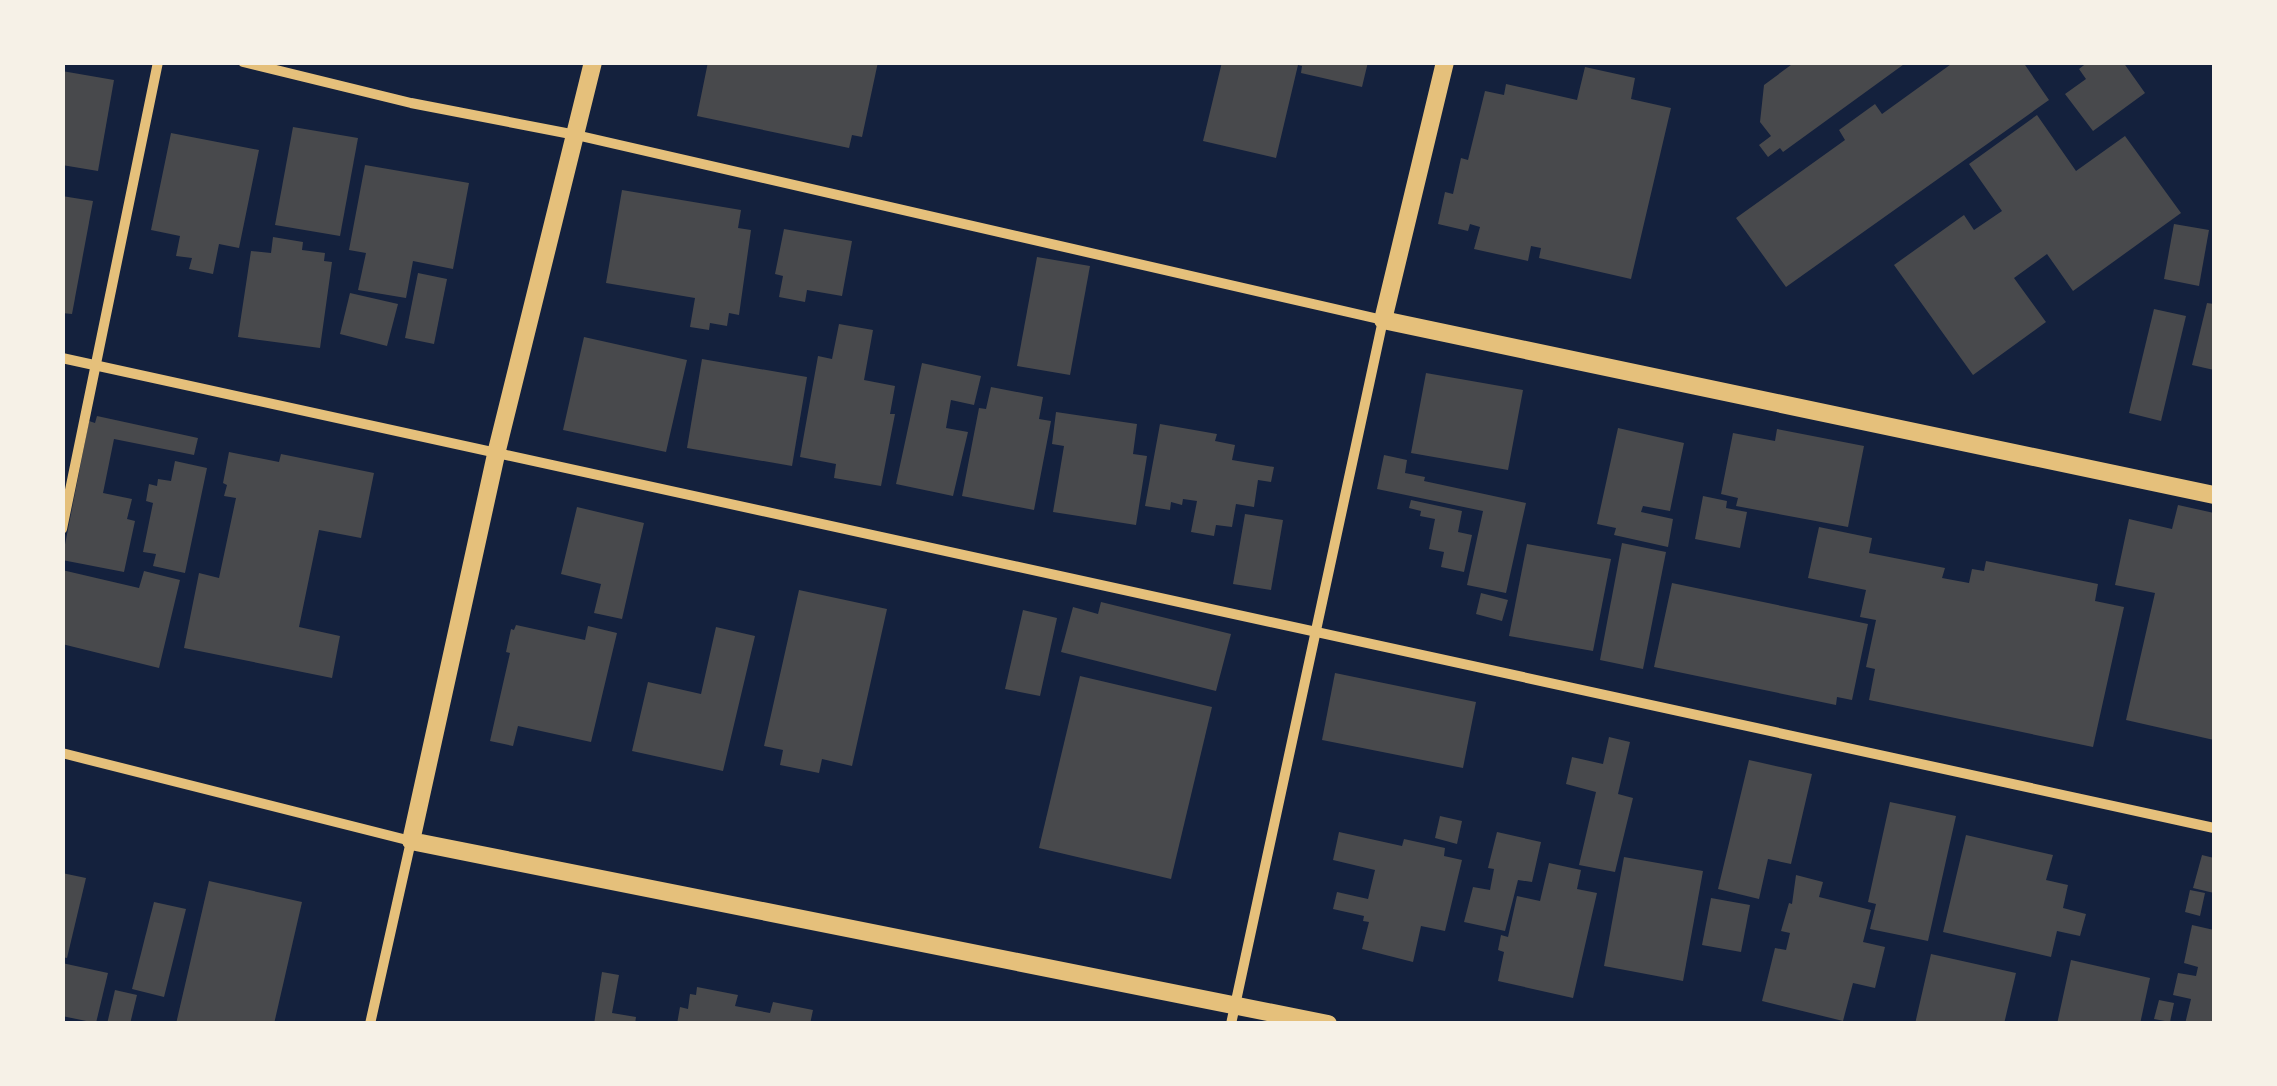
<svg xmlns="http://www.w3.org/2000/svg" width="2277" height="1086" font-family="'Titillium Web',sans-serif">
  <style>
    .building { fill: #48494c }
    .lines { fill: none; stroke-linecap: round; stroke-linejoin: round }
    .minor { stroke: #e5c07b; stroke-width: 10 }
    .tertiary { stroke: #e5c07b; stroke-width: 18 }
  </style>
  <rect width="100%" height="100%" fill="#14213d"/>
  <g class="building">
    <path d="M708,62H878L862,137L852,135L849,148L697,116Z"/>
    <path d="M1222,62H1368L1362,87L1301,73L1302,66L1298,65L1276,158L1203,141Z"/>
    <path d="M1795,62H1907L1783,152L1780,148L1768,157L1759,145L1771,136L1760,122L1764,85Z"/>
    <path d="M1954,62H2023L2049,100L1786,287L1736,218L1845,140L1839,130L1875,104L1882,114Z"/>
    <path d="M2088,62L2105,65L2123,62L2145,93L2093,131L2065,94L2086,79L2079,69Z"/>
    <path d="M1585,67L1635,78L1631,99L1671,108L1631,279L1539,258L1541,248L1531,246L1528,261L1474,249L1480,227L1470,224L1468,231L1438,224L1445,192L1453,194L1461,158L1468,160L1485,91L1504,95L1506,84L1577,100Z"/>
    <path d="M62,71L114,80L98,171L62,165Z"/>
    <path d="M2037,115L2076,171L2125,136L2181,213L2073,291L2047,254L2014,278L2046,322L1973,375L1894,265L1964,215L1974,230L2002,211L1969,164Z"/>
    <path d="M293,127L358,138L340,236L275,225Z"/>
    <path d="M171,133L259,150L239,248L219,244L213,274L189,269L192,258L176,256L180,236L151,230Z"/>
    <path d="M365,165L469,183L453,269L413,261L406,298L358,290L366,253L349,250Z"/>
    <path d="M622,190L741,210L738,228L751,230L739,315L729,313L727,326L710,323L709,330L690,327L695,298L606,283Z"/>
    <path d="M62,196L93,201L72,314L62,313Z"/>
    <path d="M2174,224L2209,230L2199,286L2164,279Z"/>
    <path d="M784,229L852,241L842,296L807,290L805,302L779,297L783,276L775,274Z"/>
    <path d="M273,237L303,242L302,250L325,253L324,261L332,262L320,348L238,337L251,251L271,253Z"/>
    <path d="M1037,257L1090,266L1070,375L1017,366Z"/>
    <path d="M418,273L447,279L434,344L405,338Z"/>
    <path d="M350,293L398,304L387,346L340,334Z"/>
    <path d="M2207,303L2214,304V370L2192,365Z"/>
    <path d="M2154,309L2186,316L2161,421L2129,413Z"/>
    <path d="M839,324L873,330L864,380L895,386L890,414H895L881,486L834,478L836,464L800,457L818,356L832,359Z"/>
    <path d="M584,337L687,360L666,452L563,430Z"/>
    <path d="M702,359L807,377L792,466L687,448Z"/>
    <path d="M922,363L981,376L974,405L951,400L946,428L968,432L953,496L896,484Z"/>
    <path d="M1426,373L1523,390L1508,470L1411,453Z"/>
    <path d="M991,387L1043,397L1039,419L1051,421L1034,510L962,496L979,408L986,409Z"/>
    <path d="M1056,412L1137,424L1133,454L1147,456L1136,525L1053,512L1064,446L1052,444Z"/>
    <path d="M97,416L198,438L194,455L114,439L103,493L132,499L127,519L135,521L124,572L62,560L89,421L95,423Z"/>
    <path d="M1160,424L1217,434L1215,441L1235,445L1232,460L1274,467L1271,482L1258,480L1254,507L1236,504L1232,527L1216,525L1214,536L1191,532L1197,501L1183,499L1182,505L1171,502L1170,510L1145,506Z"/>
    <path d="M1618,428L1684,443L1670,511L1643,506L1641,512L1673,519L1668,547L1614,535L1616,528L1597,524Z"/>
    <path d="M1777,429L1864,446L1848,527L1736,506L1738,498L1721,494L1733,433L1775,441Z"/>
    <path d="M229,452L279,462L281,454L374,473L361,538L319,530L299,627L340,636L332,678L184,648L199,573L219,578L236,498L224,496L227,485L223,483Z"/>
    <path d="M1384,455L1407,460L1405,473L1425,477L1424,481L1526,503L1506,593L1467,585L1483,511L1377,489Z"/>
    <path d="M175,461L207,468L185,573L153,566L156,554L143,552L153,503L146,501L149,484L157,486L158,479L171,481Z"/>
    <path d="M1703,496L1727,501L1726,508L1747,512L1740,548L1695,539Z"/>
    <path d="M1411,500L1462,511L1458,532L1472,535L1464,572L1441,567L1444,552L1429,549L1435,519L1420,516L1421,511L1409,508Z"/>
    <path d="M2178,505L2214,513V740L2126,720L2155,593L2115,585L2129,519L2172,529Z"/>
    <path d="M577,507L644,523L622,619L594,613L601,584L561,574Z"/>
    <path d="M1245,514L1283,520L1271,590L1233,584Z"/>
    <path d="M1819,527L1872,538L1869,553L1945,568L1942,578L1969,583L1972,569L1984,571L1986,561L2098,584L2095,601L2124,607L2093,747L1869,700L1875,669L1866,667L1876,620L1860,617L1866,590L1808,578Z"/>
    <path d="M1622,543L1666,552L1643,669L1600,660Z"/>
    <path d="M1527,544L1611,559L1593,651L1509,636Z"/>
    <path d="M62,570L139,588L144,571L180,580L159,668L62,644Z"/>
    <path d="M1672,583L1868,624L1852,700L1837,697L1836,705L1654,667Z"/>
    <path d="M799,590L887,609L852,766L822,759L819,773L780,765L783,750L764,746Z"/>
    <path d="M1481,593L1508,600L1502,621L1476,614Z"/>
    <path d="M1101,602L1231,634L1216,691L1061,652L1073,607L1098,614Z"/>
    <path d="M1023,610L1057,618L1040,696L1005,689Z"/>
    <path d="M516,625L585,640L588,626L617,633L591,742L518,726L513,746L490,741L510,653L506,652L511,629L514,630Z"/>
    <path d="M716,627L755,636L723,771L632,751L648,682L701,694Z"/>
    <path d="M1335,673L1476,702L1463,768L1322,740Z"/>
    <path d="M1080,676L1212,707L1171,879L1039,848Z"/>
    <path d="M1609,737L1630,742L1618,794L1633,798L1615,872L1579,865L1596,792L1566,784L1572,757L1603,764Z"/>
    <path d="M1749,760L1812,774L1791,864L1768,859L1759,899L1718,889Z"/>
    <path d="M1890,802L1956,816L1928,941L1870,929L1876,904L1868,902Z"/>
    <path d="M1440,816L1462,821L1457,844L1435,838Z"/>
    <path d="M1339,832L1402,846L1404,839L1445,848L1444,856L1462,860L1445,931L1421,926L1413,962L1362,949L1369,922L1363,921L1364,916L1333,909L1337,892L1368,899L1375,870L1333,860Z"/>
    <path d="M1497,832L1541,842L1532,882L1518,880L1505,931L1464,922L1473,887L1490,890L1494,869L1488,868Z"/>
    <path d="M1966,835L2053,855L2046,880L2068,885L2063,908L2086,914L2080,936L2057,931L2051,957L1943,932Z"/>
    <path d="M2202,855L2214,858V893L2193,888Z"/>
    <path d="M1624,857L1703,871L1683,981L1604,966Z"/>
    <path d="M1549,863L1581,870L1577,889L1597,893L1573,998L1498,981L1504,952L1498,950L1501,935L1508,937L1517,896L1540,901Z"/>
    <path d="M62,873L86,878L67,958L62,957Z"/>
    <path d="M1796,875L1823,882L1819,897L1871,910L1863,942L1885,947L1875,988L1853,983L1843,1021L1762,1001L1775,948L1786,950L1790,933L1781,931L1789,903L1792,904Z"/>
    <path d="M209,881L302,902L274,1024H176Z"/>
    <path d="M2190,890L2205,893L2200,916L2185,912Z"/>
    <path d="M1711,898L1750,905L1741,952L1702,945Z"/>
    <path d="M154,902L186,909L164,997L132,989Z"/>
    <path d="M2192,925L2214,930V1024H2185L2191,999L2173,995L2178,973L2196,976L2198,967L2184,963Z"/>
    <path d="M1931,954L2016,973L2004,1024H1915Z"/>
    <path d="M2071,960L2150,978L2140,1024H2057Z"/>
    <path d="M62,963L108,973L96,1023L62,1016Z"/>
    <path d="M602,972L619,975L612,1013L636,1017L635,1024H594Z"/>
    <path d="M697,987L738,995L735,1006L770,1013L773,1002L813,1010L810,1024H677L680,1007L688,1009L690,994L696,995Z"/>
    <path d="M115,990L137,995L130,1024H107Z"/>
    <path d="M2159,1000L2174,1003L2170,1022L2154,1019Z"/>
  </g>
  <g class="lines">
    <g class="minor">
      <path d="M243,62L411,103L576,135L1383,320L1231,1024"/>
      <path d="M62,358L2214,828"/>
      <path d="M62,529L158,62"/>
      <path d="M62,753L411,841L370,1024"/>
    </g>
    <g class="tertiary">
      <path d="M593,62L497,450L411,841L1328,1024"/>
      <path d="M1445,62L1383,320L2214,495"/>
    </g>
  </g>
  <rect width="2277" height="1086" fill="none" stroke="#f6f1e7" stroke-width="130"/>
</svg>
